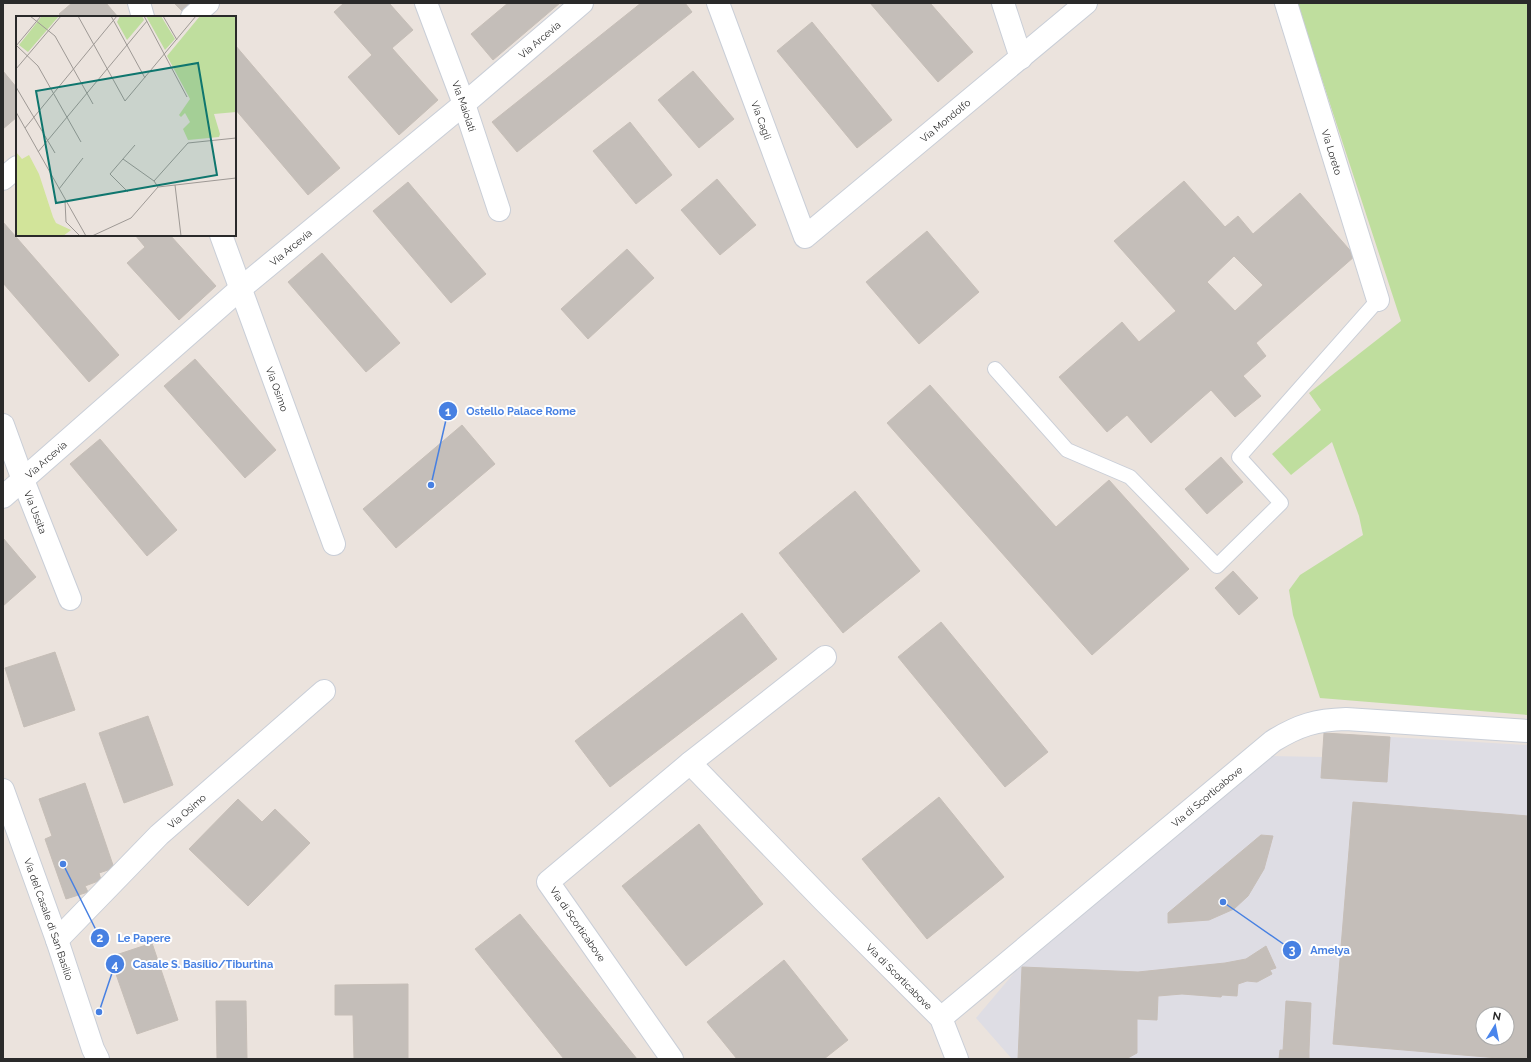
<svg xmlns="http://www.w3.org/2000/svg" width="1531" height="1062" font-family="Raleway,sans-serif">
  <style>
    .industrial { fill: #dedde4; fill-rule: evenodd }
    .green { fill: #bfde9e }
    .building { fill: #c4beb9; stroke: #c6beb7; fill-rule: evenodd }
    .lines { fill: none; stroke-linecap: round; stroke-linejoin: round }
    .lane-casing { stroke: #c9ced7; stroke-width: 16 }
    .street-casing { stroke: #c9ced7; stroke-width: 24 }
    .secondary-casing { stroke: #c9ced7; stroke-width: 24 }
    .lane { stroke: #fff; stroke-width: 14 }
    .street { stroke: #fff; stroke-width: 22 }
    .secondary { stroke: #fff; stroke-width: 22 }
    .labels { text-anchor: middle; stroke-width: 4; stroke-linejoin: round; paint-order: stroke }
    .street-label { font-size: 10px; fill: #2a2a2a; stroke: #fff }
    .inset-road { fill: none; stroke: #9e9995; stroke-width: 1 }
    .view { fill: #0f766e; fill-opacity: 0.15; stroke: #0f766e; stroke-width: 2 }
    .inset-edge { fill: none; stroke: #2a2a2a; stroke-width: 2 }
    .leader { fill: none; stroke: #4780e2; stroke-width: 1.5 }
    .callout-dot { fill: #4780e2; stroke: #fff; stroke-width: 1.5 }
    .mark-label { font-size: 12px; text-anchor: middle; font-weight: bold; fill: #fff }
    .callout-label { font-size: 11px; text-anchor: middle; font-weight: bold; fill: #4780e2; stroke: #fff; stroke-width: 4; stroke-linejoin: round; paint-order: stroke }
  </style>
  <rect width="100%" height="100%" fill="#ebe3dd"/>
  <path class="industrial" d="M1324,733L1528,745V1059H1012L976,1018L1019,967L1055,931L1270,756L1322,757ZM1483,1014H1507V1038H1483Z"/>
  <path class="green" d="M1297,3H1528V715L1320,698L1293,615L1289,590L1300,575L1363,535L1359,516L1332,442L1291,475L1272,454L1321,410L1309,393L1401,321Z"/>
  <g class="building">
    <path d="M72,3H106L118,17H62L59,14Z"/>
    <path d="M174,3H191L182,11Z"/>
    <path d="M344,3H389L413,30L392,48L438,100L399,135L348,77L372,55L334,12Z"/>
    <path d="M508,3H560L493,60L471,34Z"/>
    <path d="M641,3H685L692,12L517,152L492,122Z"/>
    <path d="M870,3H930L973,52L938,82Z"/>
    <path d="M812,22L892,120L857,148L777,51Z"/>
    <path d="M235,45L340,168L308,195L235,109Z"/>
    <path d="M3,71L17,88V117L3,129Z"/>
    <path d="M693,71L734,119L699,148L658,100Z"/>
    <path d="M630,122L672,175L636,204L593,151Z"/>
    <path d="M717,179L756,225L720,255L681,210Z"/>
    <path d="M1184,181L1225,227L1238,216L1253,234L1300,193L1355,256L1256,343L1266,356L1243,376L1261,396L1235,417L1211,390L1151,443L1127,415L1107,432L1059,377L1122,322L1139,342L1176,311L1114,241ZM1234,256L1263,285L1235,311L1207,282Z"/>
    <path d="M408,182L486,274L451,303L373,211Z"/>
    <path d="M3,222L119,355L89,382L3,283Z"/>
    <path d="M927,231L979,292L919,344L866,282Z"/>
    <path d="M135,235H170L216,286L179,320L127,263L145,247Z"/>
    <path d="M627,249L654,278L588,339L561,309Z"/>
    <path d="M322,253L400,343L366,372L288,282Z"/>
    <path d="M195,359L276,450L245,478L164,386Z"/>
    <path d="M930,385L1056,527L1109,480L1189,569L1092,655L887,423Z"/>
    <path d="M462,425L495,464L396,548L363,509Z"/>
    <path d="M100,439L177,530L147,556L70,464Z"/>
    <path d="M1221,457L1243,482L1207,514L1185,489Z"/>
    <path d="M855,491L920,571L843,633L779,553Z"/>
    <path d="M3,538L36,577L3,606Z"/>
    <path d="M1233,571L1258,598L1239,615L1215,588Z"/>
    <path d="M742,613L777,659L610,787L575,741Z"/>
    <path d="M941,622L1048,752L1005,787L898,657Z"/>
    <path d="M55,652L75,710L24,727L5,668Z"/>
    <path d="M148,716L173,785L124,803L99,733Z"/>
    <path d="M1324,733L1390,737L1387,782L1321,778Z"/>
    <path d="M85,783L114,868L99,873L101,880L85,886L88,892L66,899L45,839L52,836L39,799Z"/>
    <path d="M939,797L1004,877L927,939L862,859Z"/>
    <path d="M238,799L262,822L275,809L310,843L248,906L189,849Z"/>
    <path d="M1353,802L1528,816V1059H1510L1333,1044ZM1483,1014H1507V1038H1483Z"/>
    <path d="M699,824L763,904L686,966L622,886Z"/>
    <path d="M1261,835L1273,836L1264,869L1248,896L1234,909L1209,920L1168,923V913Z"/>
    <path d="M520,914L637,1059H564L475,949Z"/>
    <path d="M152,943L178,1020L137,1034L110,957Z"/>
    <path d="M1266,946L1276,968L1270,970L1272,974L1257,982L1247,981L1238,984L1237,996L1222,995L1221,997L1182,994L1158,996L1157,1020L1137,1019V1053L1126,1059H1018L1022,967L1138,972L1225,963L1246,959Z"/>
    <path d="M784,960L848,1040L824,1059H737L707,1022Z"/>
    <path d="M408,984V1059H354L353,1015H335V985Z"/>
    <path d="M216,1001H246L247,1059H217Z"/>
    <path d="M1286,1001L1311,1003L1309,1051H1283Z"/>
    <path d="M1280,1050L1309,1051V1059H1279Z"/>
  </g>
  <g class="lines">
    <g class="lane-casing">
      <path id="lane" d="M995,369L1067,450L1130,477L1217,566L1281,503L1239,457L1378,300"/>
    </g>
    <g class="street-casing">
      <g id="street">
        <path d="M139,3L143,17"/>
        <path id="s1" d="M426,3L464,104L499,210"/>
        <path id="s2" d="M718,3L805,237L1086,3"/>
        <path d="M1003,3L1021,58"/>
        <path id="s3" d="M1286,3L1378,300"/>
        <path d="M192,17L208,3"/>
        <path d="M3,179L17,167"/>
        <path id="s4" d="M221,235L334,544"/>
        <path id="s5" d="M3,425L23,480L70,599"/>
        <path id="s6" d="M3,497L240,289L464,104L582,3"/>
        <path id="s7" d="M690,763L824,901L941,1018L957,1059"/>
        <path id="s8" d="M57,940L159,835L324,691"/>
        <path id="s9" d="M941,1018L1273,741C1299,725 1316,720 1346,719L1528,731"/>
        <path d="M672,1059L548,882L690,763L825,657"/>
      </g>
    </g>
    <g class="secondary-casing">
      <g id="secondary">
        <path id="s10" d="M3,790L57,940L93,1049L98,1059"/>
      </g>
    </g>
    <use href="#lane" class="lane"/>
    <use href="#street" class="street"/>
    <use href="#secondary" class="secondary"/>
  </g>
  <g class="labels">
    <g class="street-label">
      <text dy="4" stroke="none"><textPath href="#s6" startOffset="705">Via Arcevia</textPath></text>
      <text dy="4" stroke="none"><textPath href="#s1" startOffset="110">Via Maiolati</textPath></text>
      <text dy="4" stroke="none"><textPath href="#s2" startOffset="125">Via Cagli</textPath></text>
      <text dy="4" stroke="none"><textPath href="#s2" startOffset="432">Via Mondolfo</textPath></text>
      <text dy="4" stroke="none"><textPath href="#s3" startOffset="156">Via Loreto</textPath></text>
      <text dy="4" stroke="none"><textPath href="#s6" startOffset="381">Via Arcevia</textPath></text>
      <text dy="4" stroke="none"><textPath href="#s4" startOffset="164">Via Osimo</textPath></text>
      <text dy="4" stroke="none"><textPath href="#s6" startOffset="57">Via Arcevia</textPath></text>
      <text dy="4" stroke="none"><textPath href="#s5" startOffset="93">Via Ussita</textPath></text>
      <text dy="4" stroke="none"><textPath href="#s9" startOffset="346">Via di Scorticabove</textPath></text>
      <text dy="4" stroke="none"><textPath href="#s8" startOffset="183">Via Osimo</textPath></text>
      <text dy="4" stroke="none"><textPath href="#s10" startOffset="137">Via del Casale di San Basilio</textPath></text>
      <text transform="translate(578 924) rotate(55)" y="4">Via di Scorticabove</text>
      <text dy="4" stroke="none"><textPath href="#s7" startOffset="299">Via di Scorticabove</textPath></text>
    </g>
  </g>
  <g transform="translate(16 16)">
    <rect width="220" height="220" fill="#ebe3dd"/>
    <path d="M26,0H43L12,36L3,29ZM104,0H126L128,4L111,24L101,6ZM130,0H145L159,23L149,34ZM184,0H220V96L198,98L204,118L203,121L172,124L167,113L174,106L169,97L165,101L163,99L174,83L151,40Z" fill="#bfde9e"/>
    <path d="M0,136L6,143L13,139L23,158L37,201L40,207L55,214L47,220H0Z" fill="#d2e49a"/>
    <path class="inset-road" d="M14,0L39,20L77,88M62,0L109,85L180,0M95,0L129,62M128,0L171,81M147,0L161,24M0,30L25,0M1,30L22,50L65,126M0,53L45,0M0,71L39,137M0,96L70,220M9,112L101,0M22,136L131,5M107,143L138,165L142,171M138,165L172,127L220,122M159,169L165,220M43,173L67,142M112,176L94,158L119,129M49,185L50,206L64,220M76,220L115,202L142,171L220,162"/>
    <path class="view" d="M182,47L201,159L40,187L20,75Z"/>
    <rect width="220" height="220" class="inset-edge"/>
  </g>
  <path class="leader" d="M431 485L448 411M63 864L100 938M1223 902L1292 950M99 1012L115 964"/>
  <g class="callout-dot">
    <circle cx="431" cy="485" r="4"/>
    <circle cx="63" cy="864" r="4"/>
    <circle cx="1223" cy="902" r="4"/>
    <circle cx="99" cy="1012" r="4"/>
    <circle cx="448" cy="411" r="10"/>
    <circle cx="100" cy="938" r="10"/>
    <circle cx="1292" cy="950" r="10"/>
    <circle cx="115" cy="964" r="10"/>
  </g>
  <g class="mark-label">
    <text x="448" y="416">1</text>
    <text x="100" y="942">2</text>
    <text x="1292" y="954">3</text>
    <text x="115" y="969">4</text>
  </g>
  <g class="callout-label">
    <text x="521" y="415">Ostello Palace Rome</text>
    <text x="144" y="942">Le Papere</text>
    <text x="1330" y="954">Amelya</text>
    <text x="203" y="968">Casale S. Basilio/Tiburtina</text>
  </g>
  <rect width="1531" height="1062" fill="none" stroke="#2a2a2a" stroke-width="8"/>
  <g transform="translate(1495 1026) rotate(10)"><circle r="19" fill="#ffffff" stroke="#aaaaaa"/>
  <path d="M0-3L7 15L0 10L-7 15Z" fill="#4985ec"/>
  <text y="-6" font-size="11" font-weight="bold" text-anchor="middle" fill="#2a2a2a">N</text>
  </g>
</svg>
